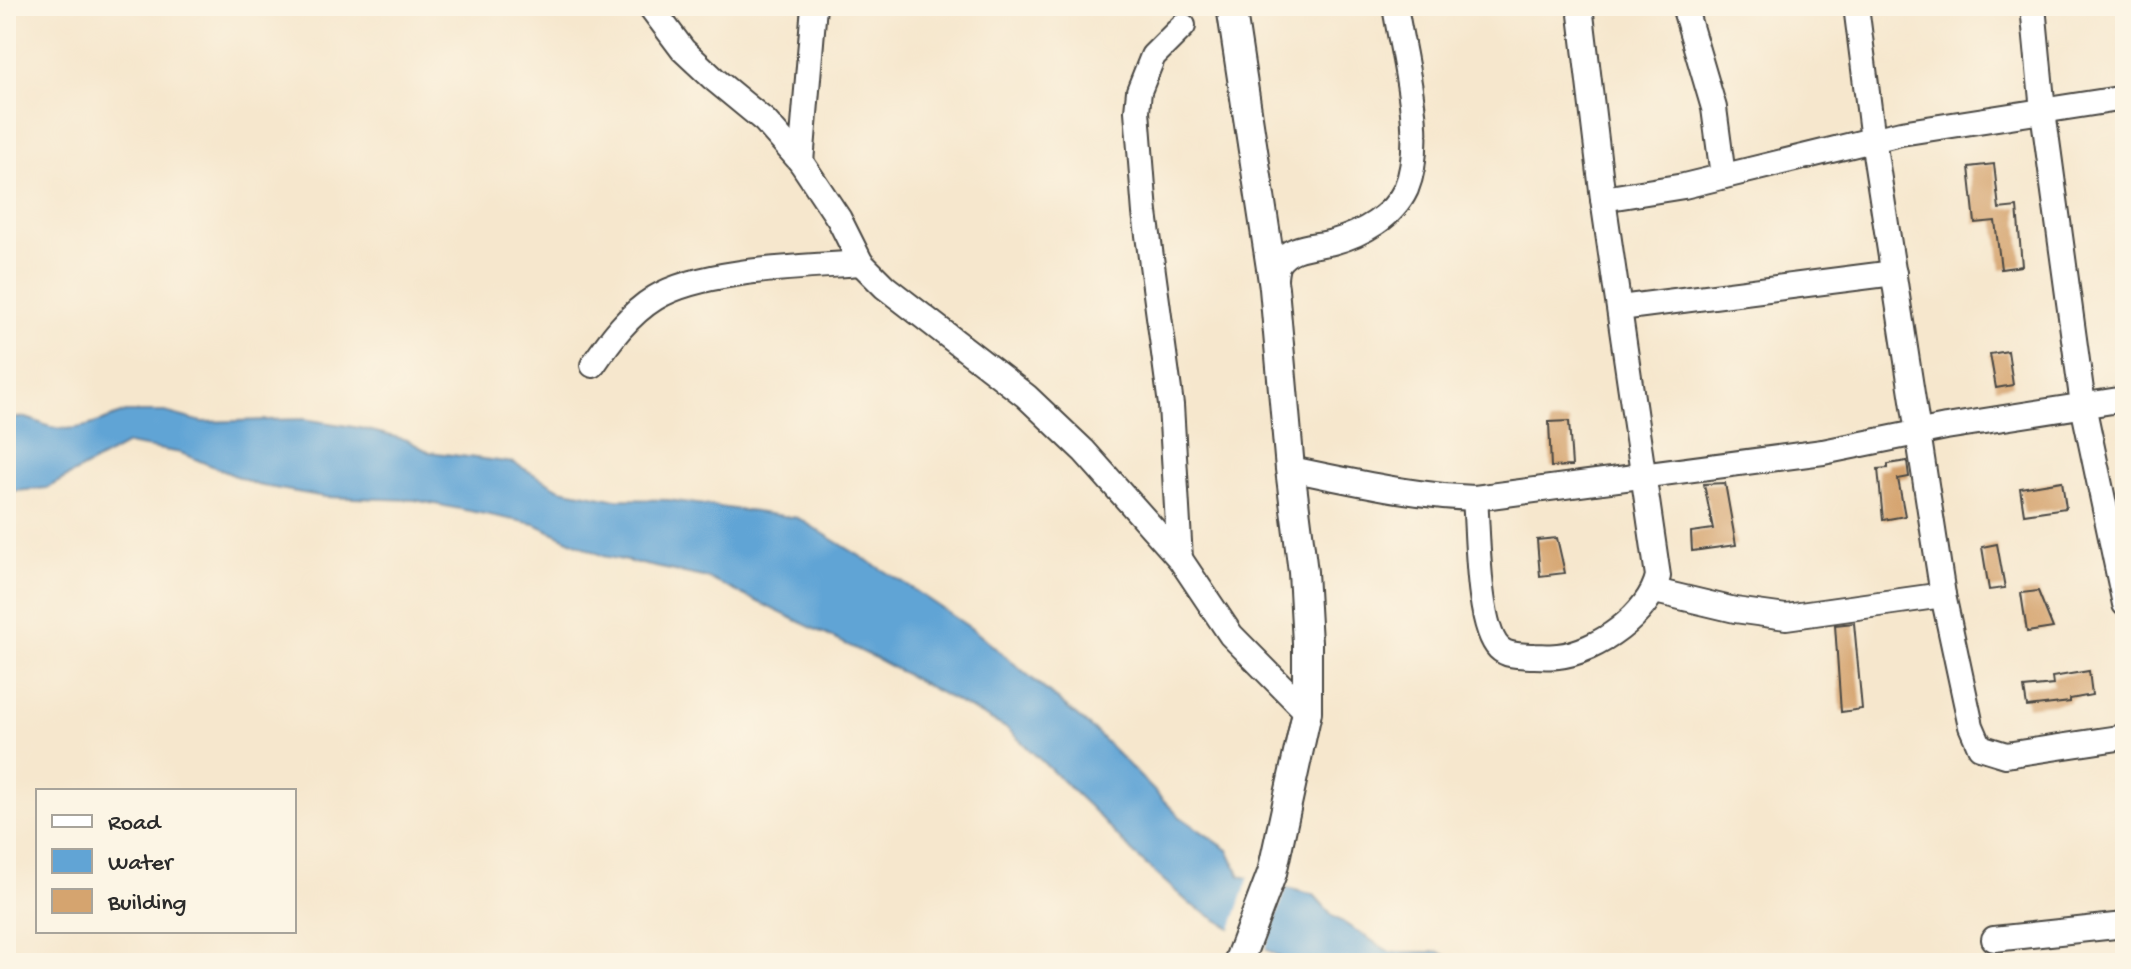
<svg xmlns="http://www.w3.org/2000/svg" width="2131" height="969" font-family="'Gochi Hand',sans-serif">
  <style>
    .water { fill: #61a4d5; stroke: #466880; stroke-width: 2 }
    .pier { fill: #f6e7cd }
    .building { fill: #d5a46f }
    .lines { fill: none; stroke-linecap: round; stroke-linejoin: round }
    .minor-casing { stroke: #494743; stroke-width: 28 }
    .tertiary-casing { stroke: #494743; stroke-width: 32 }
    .minor { stroke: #fff; stroke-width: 24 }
    .tertiary { stroke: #fff; stroke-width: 28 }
  </style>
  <rect width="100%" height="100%" fill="#fcf5e5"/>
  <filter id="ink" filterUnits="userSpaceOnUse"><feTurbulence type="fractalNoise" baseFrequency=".0125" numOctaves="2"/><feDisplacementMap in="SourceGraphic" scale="16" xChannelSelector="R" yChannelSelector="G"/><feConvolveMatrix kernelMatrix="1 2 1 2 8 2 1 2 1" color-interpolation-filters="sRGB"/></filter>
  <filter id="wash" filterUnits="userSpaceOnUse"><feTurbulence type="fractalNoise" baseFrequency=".006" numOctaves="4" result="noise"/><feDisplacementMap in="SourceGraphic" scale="32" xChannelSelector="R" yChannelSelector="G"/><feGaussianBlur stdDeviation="1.8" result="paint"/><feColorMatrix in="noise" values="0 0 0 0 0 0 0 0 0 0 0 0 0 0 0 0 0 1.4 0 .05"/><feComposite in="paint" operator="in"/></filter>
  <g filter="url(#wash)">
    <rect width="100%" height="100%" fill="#f6e7cd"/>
    <path class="water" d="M126,412H165L202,422L304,419L360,428L407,440L429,452L514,463L560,489L613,499L668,500L798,518L907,585L975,631L1096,732L1179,816L1228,850L1240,876L1314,895L1333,916L1390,952H1439L1460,963H1290L1190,904L1132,852L1091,808L1008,729L875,658L708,578L603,556L535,524L415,500L325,497L257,485L181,453L127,444L47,488L6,492V419C29,413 35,424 56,428C80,432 104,420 126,412Z"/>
    <path class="pier" d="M1250,874L1288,884L1264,952L1230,932Z"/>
    <g id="blocks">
      <g class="building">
        <path d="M1994,164L1999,209L2017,207L2022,266L2001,269L1995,221L1975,223L1969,167Z"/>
        <path d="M2008,351L2013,385L1996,388L1990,354Z"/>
        <path d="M1569,421L1572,466L1551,467L1549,422Z"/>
        <path d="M1907,461L1909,477L1898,479L1905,516L1883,520L1878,469L1888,468V464Z"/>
        <path d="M2062,481L2066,508L2024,514L2020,488Z"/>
        <path d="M1725,483L1736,545L1692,551L1691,532L1713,529L1704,484Z"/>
        <path d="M1557,538L1565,573L1540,576L1537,540Z"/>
        <path d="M1997,544L2005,588L1989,590L1982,547Z"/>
        <path d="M2038,591L2053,628L2027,632L2021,593Z"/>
        <path d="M1854,623L1862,709L1841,712L1835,625Z"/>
        <path d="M2089,671L2092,695L2070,699V702L2027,707L2024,688L2053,685L2052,677Z"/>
      </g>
    </g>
  </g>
  <g filter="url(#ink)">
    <use href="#blocks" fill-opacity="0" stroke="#494743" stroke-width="2"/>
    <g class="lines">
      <g class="minor-casing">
        <g id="minor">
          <path d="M650,6L683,50L714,79L765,121L801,162L839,219L861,263L885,287L1026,396L1084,451L1180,559L1231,635L1307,712"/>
          <path d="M1684,6L1714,108L1723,176"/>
          <path d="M1856,6L1873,140L1943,595L1971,726L1980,747L2006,755L2125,737"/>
          <path d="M2033,6L2043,111L2083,405L2125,604"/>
          <path d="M801,162L814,6"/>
          <path d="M1603,199L1684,186L1901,133L2125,98"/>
          <path d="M1274,288C1275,281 1275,270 1278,264C1290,245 1314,247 1333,242C1362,234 1393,217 1406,189C1427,139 1403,58 1395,6"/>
          <path d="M1620,308L1894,273"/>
          <path d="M593,365C610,340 629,314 655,298C701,269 806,267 861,263"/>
          <path d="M1290,469C1352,481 1412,496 1475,498L1823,452L1946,427L2125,399"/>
          <path d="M1475,498C1478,531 1477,626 1499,648C1508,657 1522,655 1534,656C1542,656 1550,657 1558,656C1597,652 1650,614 1658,576L1603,199L1580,6"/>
          <path d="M1180,559L1171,405L1145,213L1137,111L1139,91L1153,56L1183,26"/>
          <path d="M1655,591L1735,610L1786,617L1943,595"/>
          <path d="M1994,939L2125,925"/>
        </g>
      </g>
      <g class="tertiary-casing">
        <path id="tertiary" d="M1231,6L1274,288L1290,469L1303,572L1307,643V712L1272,873L1238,963"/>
      </g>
      <use href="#minor" class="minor"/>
      <use href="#tertiary" class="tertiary"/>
    </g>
  </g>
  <rect width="2131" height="969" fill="none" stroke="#fcf5e5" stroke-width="32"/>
  <rect x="36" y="789" width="260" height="144" fill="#fcf5e5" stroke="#a8a49b" stroke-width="2"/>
  <rect x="52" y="815" width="40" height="12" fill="#ffffff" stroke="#a8a49b" stroke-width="2"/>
  <text x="108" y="829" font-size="24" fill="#2b2b2b">Road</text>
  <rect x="52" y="849" width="40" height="24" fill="#61a4d5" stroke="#a8a49b" stroke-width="2"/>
  <text x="108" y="869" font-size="24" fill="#2b2b2b">Water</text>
  <rect x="52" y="889" width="40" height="24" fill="#d5a46f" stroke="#a8a49b" stroke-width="2"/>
  <text x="108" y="909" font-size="24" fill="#2b2b2b">Building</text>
</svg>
